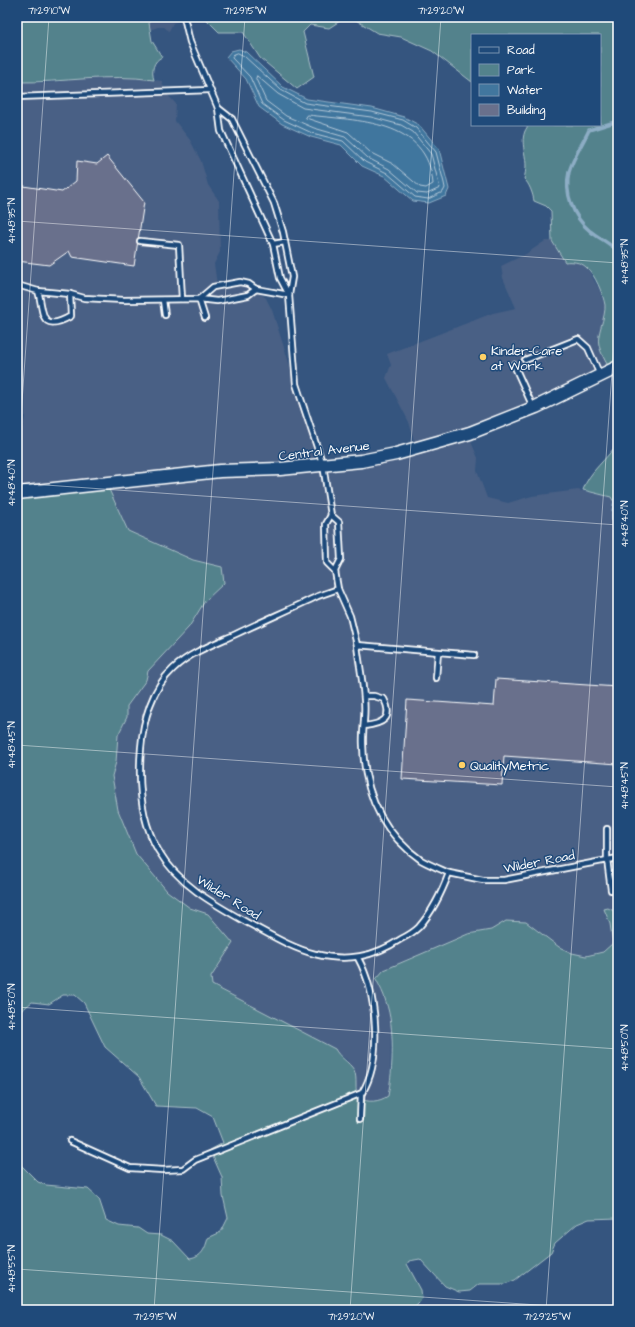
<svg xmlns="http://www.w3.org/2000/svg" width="635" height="1327" font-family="'Architects Daughter',sans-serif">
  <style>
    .built { fill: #496085 }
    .green { fill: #53828c; stroke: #a9c0c6 }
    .water { fill: #41769e; stroke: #8dadc5 }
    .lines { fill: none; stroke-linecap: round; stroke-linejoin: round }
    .shore { stroke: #b3c8d8; stroke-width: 1 }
    .stream { stroke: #8dadc5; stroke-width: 3.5 }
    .building { fill: #69708c; stroke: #fff }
    .lane-casing { stroke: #fff; stroke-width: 8 }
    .secondary-casing { stroke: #fff; stroke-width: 15 }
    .lane { stroke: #1f4a7a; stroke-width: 4.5 }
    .secondary { stroke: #1f4a7a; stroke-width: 12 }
    .ticks { fill: none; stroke: #fff; stroke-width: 1; stroke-opacity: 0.45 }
    .poi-dot { fill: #ffd166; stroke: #1f4a7a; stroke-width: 1.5 }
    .labels { text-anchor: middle; stroke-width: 3; stroke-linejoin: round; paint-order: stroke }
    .poi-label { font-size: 13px; fill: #fff; stroke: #1f4a7a; text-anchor: start }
    .street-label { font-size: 13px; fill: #fff; stroke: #1f4a7a }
    .neatline { fill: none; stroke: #fff; stroke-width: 1.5 }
    .ticks-label { font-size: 10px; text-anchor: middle; fill: #fff }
  </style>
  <rect width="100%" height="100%" fill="#35557f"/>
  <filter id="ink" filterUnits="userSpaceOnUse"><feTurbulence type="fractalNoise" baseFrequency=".025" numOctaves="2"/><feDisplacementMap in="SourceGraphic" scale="8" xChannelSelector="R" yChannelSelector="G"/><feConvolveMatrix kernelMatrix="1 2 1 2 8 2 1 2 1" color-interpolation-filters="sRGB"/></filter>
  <g filter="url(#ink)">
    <g class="built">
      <path d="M148,17H191L173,23L169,31L164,27H158L150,30Z"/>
      <path d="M135,77L162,81L165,92L176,104L175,121L190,140L201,161L208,185L219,201L220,252L214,264L217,284L239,283L249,285L266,298L272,310L321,463L416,448L409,422L386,378L391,365L387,354L493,313L516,308L503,278L501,266L526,254L545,241H552L565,262L572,261L586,266L599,289L605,306L603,321L608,367L468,435L478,458L477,471L487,498L508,503L532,496L578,490L611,497L618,509V913L608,908L605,915L610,924L613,943L603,952L586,956L572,953L559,947L526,922L506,921L491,930L468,934L425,954L410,958L377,979L387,1003L391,1026L390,1084L388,1096L382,1100L364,1101L358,1098L355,1093L356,1082L347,1060L335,1051L212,985L208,914L190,908L167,891L136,854L118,810L112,776L116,762L118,735L127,717V706L146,680L148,671L189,627L205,601L223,583L222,567L193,560L128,531L107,485L17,494V444L25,418V402L21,388V354L17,347V82L46,83L81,79Z"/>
    </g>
    <g class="green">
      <path d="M17,17H148L152,41L162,57C153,61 151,71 154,80C108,73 63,83 17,82Z"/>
      <path d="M204,17H351H346L329,28L310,25L303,32L314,77L297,89L260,58L243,32H219Z"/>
      <path d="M351,17H618V387C614,372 602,360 599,345C596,335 606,317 605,305C603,294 595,274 586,267C581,262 571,261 565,262L552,241L551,211L546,206L534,201C533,194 529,183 524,179C525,175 526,170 526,166C526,152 518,137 529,125H600V35H472V82L432,51L401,37L377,33Z"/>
      <path d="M618,442V509L611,497L583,490C589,471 608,459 618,442Z"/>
      <path d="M107,485L128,531L193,560L222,567L224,583L205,601L189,627L148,671L146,680L127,706V717L118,735L116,762L112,776L118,810L136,854L167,891L190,908L208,914L233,943L211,977L212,985L335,1049C339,1057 349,1062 354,1070C358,1079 354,1089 358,1098C368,1103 379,1102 388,1096C393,1069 395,1027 386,1002C384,994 380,987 376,979L384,970L468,934L491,930L506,921L526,922L559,947L572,953L586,956L603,952L613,943L610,924L604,909L608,908L618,913V1218L589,1219L577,1224L555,1243L551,1252L515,1280L505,1284H479L470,1291L459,1292L445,1286L420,1259L409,1261L407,1264L421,1290L422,1299L411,1310H17V1161L38,1182L46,1185L88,1189L99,1199L106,1220L119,1226L138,1228L147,1234L161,1235L173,1241L190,1259C202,1257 205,1249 208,1238L221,1232L228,1218L223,1196L222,1177L210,1150L223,1143L213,1117L197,1108L156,1106L139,1077L105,1047L84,1003L75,995H63L49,1004L32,1002L17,1014V494Z"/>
    </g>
    <path class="water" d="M239,49L246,52L283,87L307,99L372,108L404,117L419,125L439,149L449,189L446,196L429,203L413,201L384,176L362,166L341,145L311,137L282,124L259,107L246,79L226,57L231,51Z"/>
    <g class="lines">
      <g class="shore">
        <path d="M238,53L244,56L281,90L305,103L372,112L403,120L416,128L436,152L444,183L445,188L443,192L428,199L415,197L387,173L365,162L343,141L312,133L284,120L262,104L250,77L232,58L233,55Z"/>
        <path d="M257,76L278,94L303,108L371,117L401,125L413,132L431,154L440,188L427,194L417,193L389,169L368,158L345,137L314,128L286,116L266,101L256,79Z"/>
        <path d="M308,115C357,121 428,119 433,184L426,188L420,187L393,164L371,153L348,132L306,118Z"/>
      </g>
      <g class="stream">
        <path d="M618,121L589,130C583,143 573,158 569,172C564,193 573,217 590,231C599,238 609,243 618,251"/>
        <path d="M618,492C612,509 610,521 618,537"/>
      </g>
    </g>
    <g class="building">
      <path d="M107,156L144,202L134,266L72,257L69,251L49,265L17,261V185L62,192L76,181L77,161L97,164Z"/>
      <path d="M496,679L618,687V764L504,756L502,785L402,779L407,700L494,706Z"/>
    </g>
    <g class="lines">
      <g class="lane-casing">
        <g id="lane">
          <path d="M184,17L190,42L218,108L221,131L273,244L280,278L289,295"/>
          <path d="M17,97L210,90"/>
          <path d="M218,108L232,119L274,203L283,232L292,277L289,295"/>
          <path d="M140,241L179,245L182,299"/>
          <path d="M273,244L285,242"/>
          <path d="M17,285L38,291L70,294L84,298L124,300L199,299L217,301L248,295L256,289"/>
          <path d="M38,291C44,309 38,335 71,316L70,294"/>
          <path d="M199,299L213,287L240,282L249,284L256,289L289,295L296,384L323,465L331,515L339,522L341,559L335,571L338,589L318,596C291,609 263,621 236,634C214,644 191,652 173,669C152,688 143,721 141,748C138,783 140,819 158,850C178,884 212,903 246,922C269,934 291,948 315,954C347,962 374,957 401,939C407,936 414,932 419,927C433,911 442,892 449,873L483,880H504L618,858"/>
          <path d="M199,299L205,318"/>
          <path d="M163,300L165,315"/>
          <path d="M525,360L578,339L588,348L600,375"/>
          <path d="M514,365L533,407"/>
          <path d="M331,515L326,524L327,563L335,571"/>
          <path d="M338,589L350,616L357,645L474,655"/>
          <path d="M357,645C359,663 363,681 364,699C366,715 362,730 363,745C364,793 381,832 421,860C430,865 440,869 449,873"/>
          <path d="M436,678L438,652"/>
          <path d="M364,726C382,724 394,719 384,699L374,696H364"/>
          <path d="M607,829V859L611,890"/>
          <path d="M360,1119L361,1094"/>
          <path d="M70,1141L130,1168L163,1170L183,1169L195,1160L362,1093C383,1059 377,993 358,958"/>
        </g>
      </g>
      <g class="secondary-casing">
        <path id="secondary" d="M17,493L220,471L280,469L361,461L396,454L470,433L536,407L618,367"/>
      </g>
      <use href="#lane" class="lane"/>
      <use href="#secondary" class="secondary"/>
    </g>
  </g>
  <path class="ticks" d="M17,221L618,263M17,473L49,17M17,483L618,525M17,745L618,787M17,1007L618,1049M17,1269L610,1310M154,1310L245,17M350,1310L441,17M546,1310L618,287"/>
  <g class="poi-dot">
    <circle cx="483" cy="357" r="4"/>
    <circle cx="462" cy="765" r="4"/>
  </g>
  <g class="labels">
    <g class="poi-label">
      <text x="491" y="355">Kinder-Care<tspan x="491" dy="15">at Work</tspan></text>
      <text x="470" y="770">QualityMetric</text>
    </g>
    <g class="street-label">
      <text transform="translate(324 450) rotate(-7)" y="5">Central Avenue</text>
      <text transform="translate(539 861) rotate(-11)" y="5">Wilder Road</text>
      <text transform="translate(229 897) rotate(32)" y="5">Wilder Road</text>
    </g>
  </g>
  <rect width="635" height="1327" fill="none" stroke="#1f4a7a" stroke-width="44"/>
  <rect x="471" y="34" width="130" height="92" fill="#1f4a7a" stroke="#7992af"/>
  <rect x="479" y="47" width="20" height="6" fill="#1f4a7a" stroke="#7992af"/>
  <text x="507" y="54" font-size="12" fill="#ffffff">Road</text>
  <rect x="479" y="64" width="20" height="12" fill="#53828c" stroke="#7992af"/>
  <text x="507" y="74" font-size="12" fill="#ffffff">Park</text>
  <rect x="479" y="84" width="20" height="12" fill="#41769e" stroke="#7992af"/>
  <text x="507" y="94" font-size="12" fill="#ffffff">Water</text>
  <rect x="479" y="104" width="20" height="12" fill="#69708c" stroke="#7992af"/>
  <text x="507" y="114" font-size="12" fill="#ffffff">Building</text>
  <rect x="22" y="22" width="591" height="1283" class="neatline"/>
  <g class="ticks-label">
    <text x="49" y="14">71°29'10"W</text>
    <text x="245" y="14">71°29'15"W</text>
    <text x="441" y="14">71°29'20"W</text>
    <text transform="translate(11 221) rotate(-90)" y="4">41°48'35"N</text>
    <text transform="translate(624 262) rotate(-90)" y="4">41°48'35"N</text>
    <text transform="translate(11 483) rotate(-90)" y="4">41°48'40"N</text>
    <text transform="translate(624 524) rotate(-90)" y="4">41°48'40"N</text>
    <text transform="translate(11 745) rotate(-90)" y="4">41°48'45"N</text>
    <text transform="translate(624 786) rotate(-90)" y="4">41°48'45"N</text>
    <text transform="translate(11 1007) rotate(-90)" y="4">41°48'50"N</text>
    <text transform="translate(624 1048) rotate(-90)" y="4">41°48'50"N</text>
    <text transform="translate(11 1269) rotate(-90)" y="4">41°48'55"N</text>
    <text x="155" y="1320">71°29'15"W</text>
    <text x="351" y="1320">71°29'20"W</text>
    <text x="547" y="1320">71°29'25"W</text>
  </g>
</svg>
